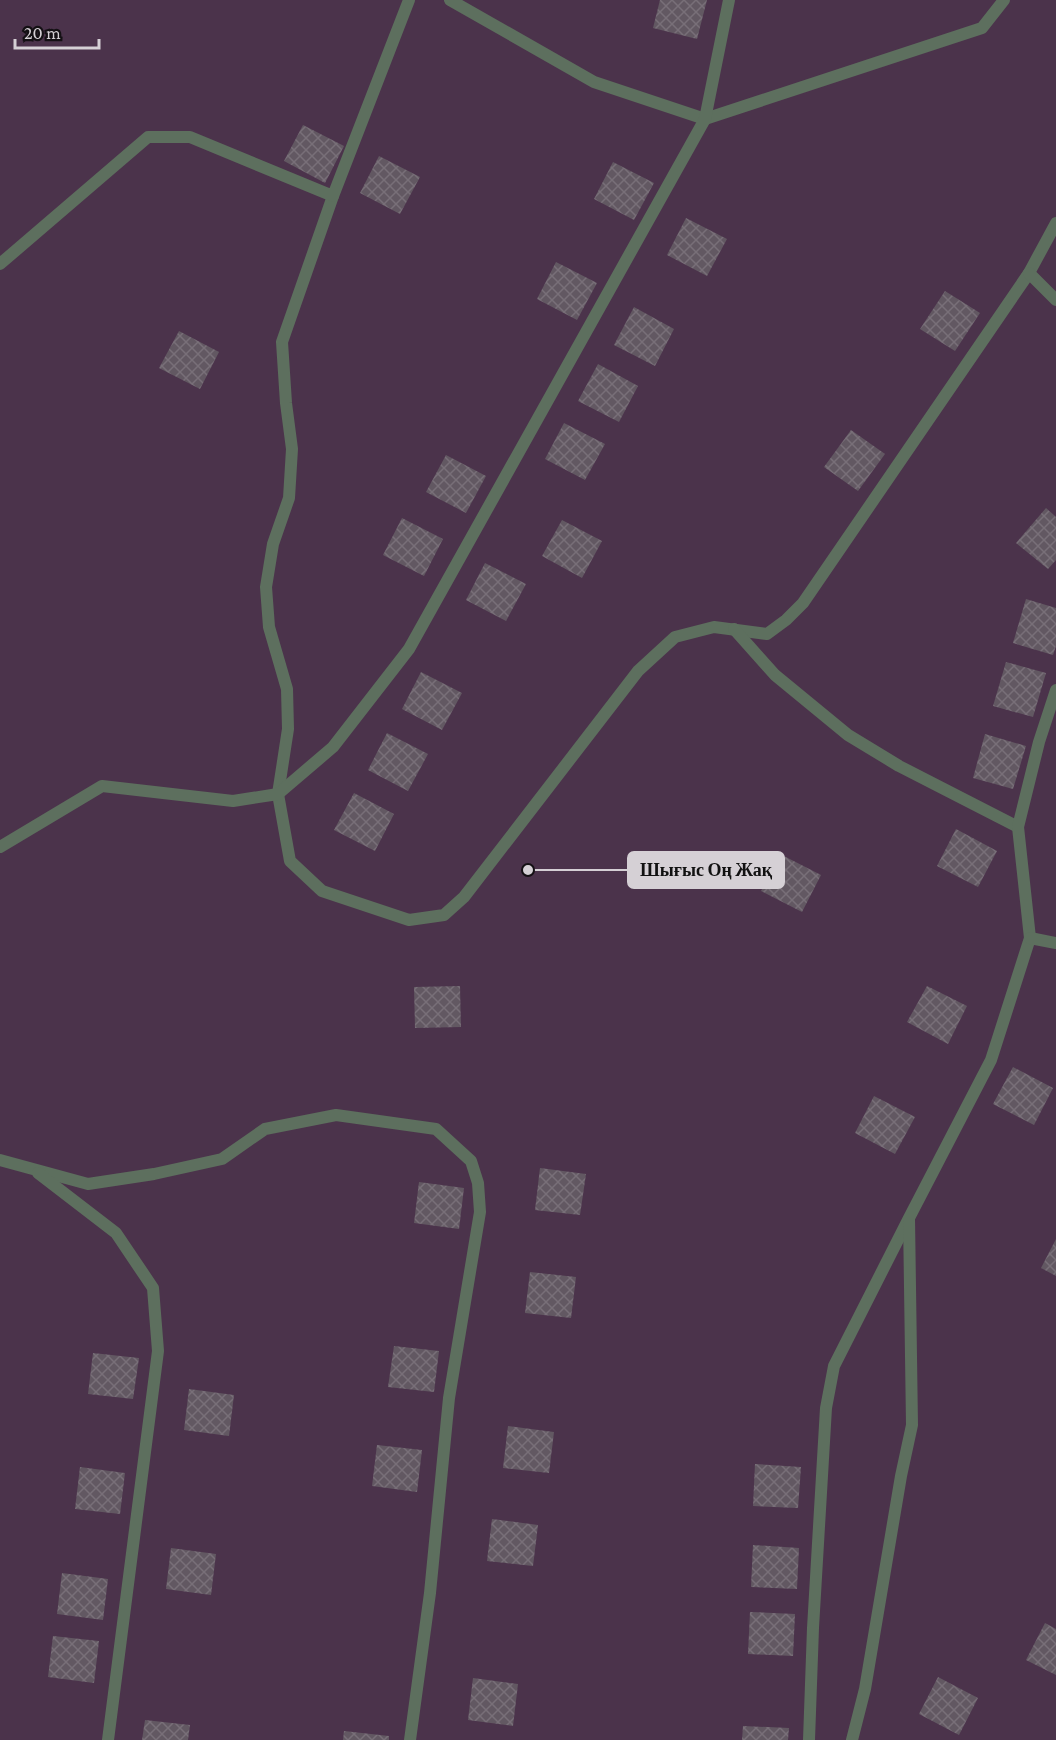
<svg xmlns="http://www.w3.org/2000/svg" width="1056" height="1740" font-family="'Crimson Pro',serif">
  <style>
    .garden { fill: #4b334b }
    .building { fill: url(#building-cross-hatch) }
    .lines { fill: none; stroke-linecap: round; stroke-linejoin: round }
    .service { stroke: #5d6f5e; stroke-width: 12 }
    .minor { stroke: #5d6f5e; stroke-width: 12 }
    .leader { fill: none; stroke: #d5d0d5; stroke-width: 2 }
    .callout-dot { fill: #d5d0d5; stroke: #141014; stroke-width: 2 }
    .callout { fill: #d5d0d5; stroke: #d5d0d5; stroke-width: 2 }
    .callout-label { font-size: 18px; text-anchor: middle; font-weight: bold; fill: #111 }
  </style>
  <defs>
    <pattern id="building-cross-hatch" width="8" height="8" patternUnits="userSpaceOnUse" patternTransform="scale(1.5)"><rect width="8" height="8" fill="#625862"/><path d="M0 0l8 8M0 8l8-8" fill="none" stroke="#786f78"/></pattern>
  </defs>
  <rect width="100%" height="100%" fill="#2e262e"/>
  <rect class="garden" x="0" y="0" width="1056" height="1740"/>
  <g class="building">
    <path d="M660,0H707L697,39L653,28Z"/>
    <path d="M303,125L344,146L325,183L284,161Z"/>
    <path d="M379,156L420,177L400,214L360,193Z"/>
    <path d="M613,162L654,183L634,220L594,199Z"/>
    <path d="M686,218L727,239L707,276L667,255Z"/>
    <path d="M556,262L597,283L577,320L537,299Z"/>
    <path d="M945,291L980,313L955,351L920,329Z"/>
    <path d="M634,307L674,329L655,366L614,345Z"/>
    <path d="M179,331L219,352L200,389L159,368Z"/>
    <path d="M598,364L638,386L619,422L578,401Z"/>
    <path d="M564,423L605,444L585,480L545,459Z"/>
    <path d="M851,430L885,454L858,491L824,467Z"/>
    <path d="M446,455L486,476L466,513L426,492Z"/>
    <path d="M1046,508L1056,517V560L1048,569L1016,543Z"/>
    <path d="M402,518L443,539L424,576L383,555Z"/>
    <path d="M562,520L602,541L582,578L542,556Z"/>
    <path d="M485,563L526,584L506,621L466,600Z"/>
    <path d="M1026,599L1056,608V646L1053,655L1013,643Z"/>
    <path d="M1006,662L1046,673L1033,717L993,706Z"/>
    <path d="M421,672L462,693L442,730L402,709Z"/>
    <path d="M387,733L428,754L408,791L368,770Z"/>
    <path d="M985,734L1026,746L1013,789L973,778Z"/>
    <path d="M354,793L394,814L375,851L334,830Z"/>
    <path d="M956,829L997,851L978,887L937,866Z"/>
    <path d="M780,854L821,875L802,912L761,891Z"/>
    <path d="M460,986L461,1027L415,1028L414,987Z"/>
    <path d="M927,986L967,1006L948,1044L907,1022Z"/>
    <path d="M1013,1067L1053,1088L1034,1125L993,1104Z"/>
    <path d="M874,1096L915,1117L895,1154L855,1133Z"/>
    <path d="M540,1168L586,1174L580,1215L535,1210Z"/>
    <path d="M419,1182L464,1188L459,1229L414,1223Z"/>
    <path d="M1056,1239V1276L1041,1268Z"/>
    <path d="M530,1272L576,1277L571,1318L525,1313Z"/>
    <path d="M394,1346L439,1351L434,1392L388,1387Z"/>
    <path d="M93,1353L139,1358L133,1399L88,1394Z"/>
    <path d="M189,1389L234,1395L229,1436L184,1430Z"/>
    <path d="M508,1426L554,1432L549,1473L503,1468Z"/>
    <path d="M377,1445L422,1450L417,1492L372,1486Z"/>
    <path d="M755,1464L801,1467L798,1508L753,1506Z"/>
    <path d="M80,1467L125,1473L120,1514L75,1509Z"/>
    <path d="M492,1519L538,1525L533,1566L487,1561Z"/>
    <path d="M753,1545L799,1548L797,1589L751,1587Z"/>
    <path d="M171,1548L216,1554L211,1595L166,1589Z"/>
    <path d="M62,1573L108,1579L103,1620L57,1614Z"/>
    <path d="M750,1612L795,1614L793,1656L748,1654Z"/>
    <path d="M1045,1623L1056,1629V1675L1026,1660Z"/>
    <path d="M53,1636L99,1641L94,1683L48,1677Z"/>
    <path d="M938,1677L978,1698L959,1735L919,1714Z"/>
    <path d="M473,1678L518,1684L513,1726L468,1720Z"/>
    <path d="M145,1720L190,1725L188,1740H142Z"/>
    <path d="M743,1726L789,1728L788,1740H742Z"/>
    <path d="M344,1731L389,1736V1740H343Z"/>
  </g>
  <g class="lines">
    <g class="service">
      <path d="M450,0L594,82L705,119L982,28L1004,0"/>
      <path d="M333,196L282,342L286,403L292,449L289,498L273,544L266,587L269,627L287,689L288,729L278,794L290,861L322,891L409,920L444,915L464,897L638,671L675,637L714,627L767,634L786,620L803,603L1029,273L1056,223"/>
      <path d="M0,264L148,137H190L333,196L409,0"/>
      <path d="M1029,273L1056,300"/>
      <path d="M734,629L775,675L848,735L899,766L1018,827"/>
      <path d="M0,1160L88,1184L154,1174L222,1159L265,1129L336,1115L436,1129L471,1161L478,1183L480,1212L449,1398L430,1593L410,1740"/>
      <path d="M38,1173L116,1233L153,1288L158,1351L108,1740"/>
      <path d="M809,1740L813,1628L826,1408L834,1366L908,1220"/>
      <path d="M852,1740L865,1689L901,1476L912,1425L909,1218L991,1060L1030,938L1018,827L1039,742L1056,690"/>
    </g>
    <g class="minor">
      <path d="M0,847L102,786L233,801L278,794L333,747L409,649L705,119L729,0"/>
      <path d="M1030,938L1056,943"/>
    </g>
  </g>
  <path class="leader" d="M528 870L628 870"/>
  <circle class="callout-dot" cx="528" cy="870" r="6"/>
  <rect class="callout" x="628" y="852" width="156" height="36" rx="6"/>
  <g class="callout-label">
    <text x="706" y="876">Шығыс Оң Жақ</text>
  </g>
  <path d="M15 39v9h84v-9" fill="none" stroke="#d5d0d5" stroke-width="3"/>
  <text x="24" y="39" font-size="18" fill="#d5d0d5" stroke="#141014" stroke-width="4.5" paint-order="stroke">20 m</text>
</svg>
